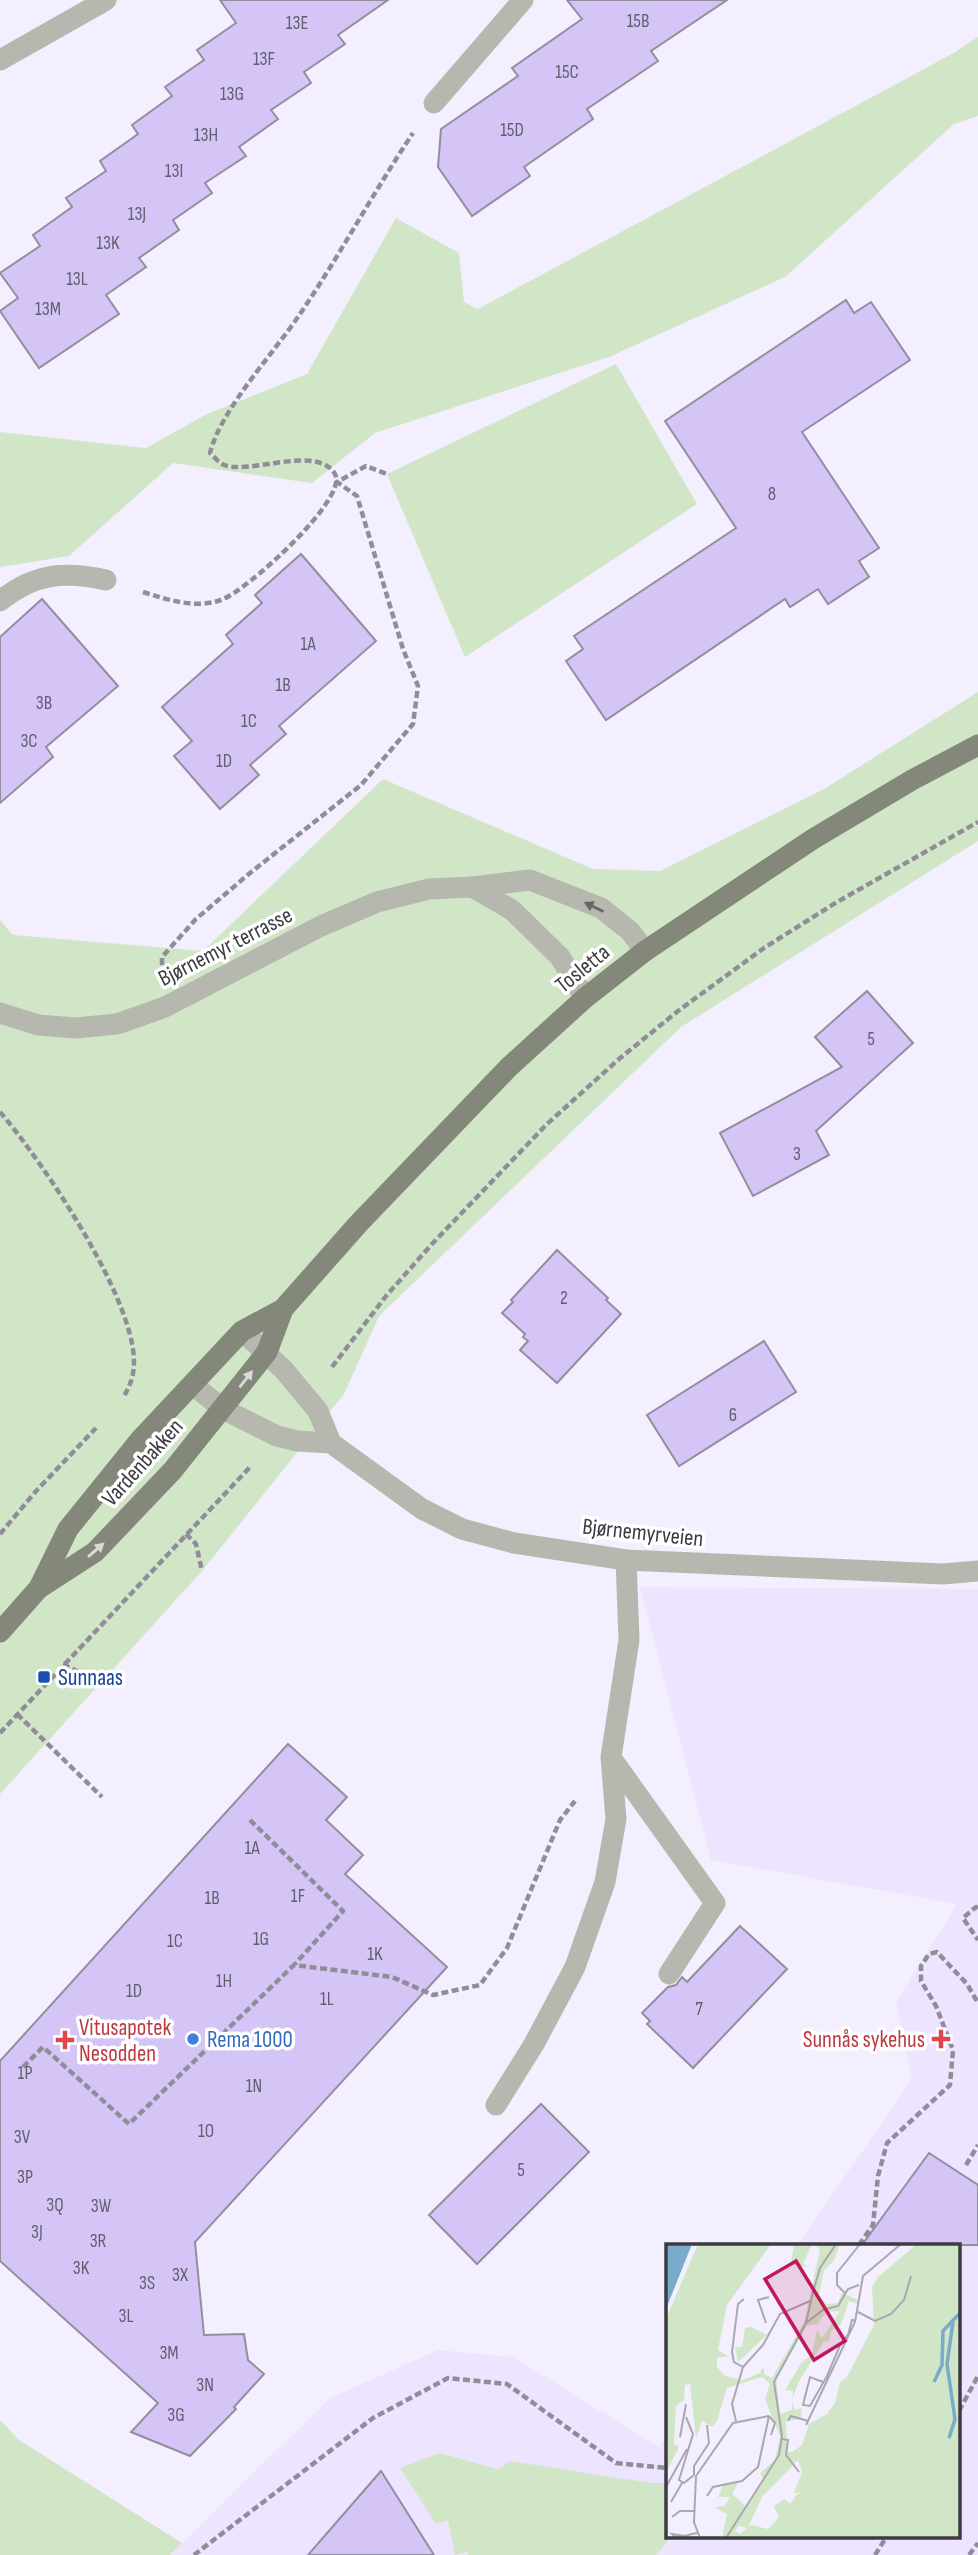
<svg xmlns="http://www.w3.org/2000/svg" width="978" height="2555" font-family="'Sofia Sans Condensed',sans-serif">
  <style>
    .built { fill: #ede5ff }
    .green { fill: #d1e6c6 }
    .building { fill: #d5c5f7; stroke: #938e9f; stroke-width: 2 }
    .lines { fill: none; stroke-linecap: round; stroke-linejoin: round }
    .path { stroke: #908d98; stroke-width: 4.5; stroke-dasharray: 7 3.5; stroke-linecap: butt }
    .minor { stroke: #b6b8b0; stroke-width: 21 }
    .major { stroke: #84887a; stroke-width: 21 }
    .oneway { fill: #676768 }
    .oneway2 { fill: #dadbd7 }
    .transit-dot { fill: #1a4fb4; stroke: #fff; stroke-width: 2.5 }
    .shop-dot { fill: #3f7fe0; stroke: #fff; stroke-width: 2.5 }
    .health-dot { fill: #e0444e; stroke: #fff; stroke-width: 2.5 }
    .labels { text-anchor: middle; stroke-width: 7; stroke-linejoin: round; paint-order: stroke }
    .number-label { font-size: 19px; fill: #635e6f }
    .street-label { font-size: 23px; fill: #3d3b42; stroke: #fff }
    .transit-label { font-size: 23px; fill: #164399; stroke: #fff; text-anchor: start }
    .health-label { font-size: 23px; fill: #be3a42; stroke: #fff; text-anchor: start }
    .shop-label { font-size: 23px; fill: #366cbe; stroke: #fff; text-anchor: start }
    .inset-river { fill: none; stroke: #79acca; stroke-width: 3.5 }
    .inset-road { fill: none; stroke: #aaa7b3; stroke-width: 2 }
    .view { fill: #c2185b; fill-opacity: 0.15; stroke: #c2185b; stroke-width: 3.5 }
    .inset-edge { fill: none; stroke: #3d3b42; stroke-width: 3.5 }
  </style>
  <rect width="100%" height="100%" fill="#f3effe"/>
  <path class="built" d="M640,1587L978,1589V2555H170L330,2398L438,2350L513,2357L659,2447L668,2435V2536H959V2245H798L912,2078L896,2001L957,1904L711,1860Z"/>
  <g class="green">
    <path d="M978,37V116L954,124L785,277L609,357L375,433L312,483L173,463L69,556L0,567V432L146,448L207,414L307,374L396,218L459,253L464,302L478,309L952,54Z"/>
    <path d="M616,364L697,504L465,657L387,474Z"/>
    <path d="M978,692V841L681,1027L379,1316L344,1394L202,1571L0,1794V920L13,935L203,951L383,779L593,869L660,871L824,789Z"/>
    <path d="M0,2420L19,2440L182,2543L170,2555H0Z"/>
    <path d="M440,2453L498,2469L510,2461L651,2483H668V2536H672L656,2555H468L467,2552L455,2555L448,2521L436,2524L400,2468Z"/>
  </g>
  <g class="building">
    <path d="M220,0H388L338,35L345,44L304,72L311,83L271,110L278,119L239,147L246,156L205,183L212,193L173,220L179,230L139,258L146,267L106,295L119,314L39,368L0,311L18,298L0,273L40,246L33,235L72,207L66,198L106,171L100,161L138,134L132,125L172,96L165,87L204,60L197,50L236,23Z"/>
    <path d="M567,0H727L651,51L658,61L587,109L593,119L524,167L530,176L472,216L438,167L441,129L518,76L512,68L582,19Z"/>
    <path d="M846,300L854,313L871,302L910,360L802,432L879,548L859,561L869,577L828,604L818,589L790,607L785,599L606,720L566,661L583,649L574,636L736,528L665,421Z"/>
    <path d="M301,554L376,641L279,726L286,734L250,765L259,775L220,809L174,756L192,741L162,707L233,644L226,635L262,603L255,595Z"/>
    <path d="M42,599L118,686L46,747L53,757L0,803V637Z"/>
    <path d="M867,991L913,1043L816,1131L829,1155L753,1196L720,1133L842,1067L815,1037Z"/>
    <path d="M557,1250L608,1298L606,1300L621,1314L557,1383L520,1350L528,1341L523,1337L525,1334L502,1313L513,1302L511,1300Z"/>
    <path d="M764,1341L796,1392L679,1466L647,1415Z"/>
    <path d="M288,1744L347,1797L326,1820L363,1855L345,1874L447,1967L195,2242L204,2335L244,2334L248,2360L264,2374L234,2407L236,2409L190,2456L131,2432L158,2403L0,2261V2061Z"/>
    <path d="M740,1926L787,1969L693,2068L647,2024L650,2021L642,2013L668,1987L676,1985L682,1977L687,1982Z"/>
    <path d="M541,2104L589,2152L477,2264L429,2215Z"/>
    <path d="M929,2153L978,2185V2245H862Z"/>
    <path d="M381,2471L434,2555H308Z"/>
  </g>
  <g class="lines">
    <g class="path">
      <path d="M143,592C169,600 195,609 221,600C245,592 349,499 335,474C317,443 246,477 222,464C218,462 214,456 210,453C221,409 274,353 300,314C340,255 373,193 413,133"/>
      <path d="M162,965V957L196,919L250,873L361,785L413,724L418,686L403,649L357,496L337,482L366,466L387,474"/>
      <path d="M0,1112C43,1162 133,1296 134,1361C134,1375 131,1384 124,1396"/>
      <path d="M332,1367L386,1296L432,1244L547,1124L619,1059L678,1011L764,948L837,902L978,822"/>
      <path d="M0,1534L37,1490L96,1428"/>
      <path d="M186,1534L196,1544L202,1571"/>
      <path d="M63,1664L88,1677L105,1680"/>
      <path d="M17,1714L102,1797"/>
      <path d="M0,1733L251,1466"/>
      <path d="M250,1820L343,1911L295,1964"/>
      <path d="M978,1908L976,1907L963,1918L978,1940"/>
      <path d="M23,2067L43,2047L129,2124L294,1965L392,1977L433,1995L480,1985L507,1948L560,1820L575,1801"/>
      <path d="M966,2165L978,2145"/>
      <path d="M859,2245L873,2225L878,2176L887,2143L950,2085L953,2050L936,2006L921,1981V1966L929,1954L937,1952L967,1984L978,2003"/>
      <path d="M959,2411L978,2376"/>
      <path d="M194,2555L373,2418L448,2378L507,2384L616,2463L668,2468"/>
      <path d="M875,2555L887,2536"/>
      <path d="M969,2555L978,2543"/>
    </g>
    <g class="minor">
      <path d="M0,60L106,0"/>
      <path d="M434,103L523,0"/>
      <path d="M0,601C34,573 65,571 106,580"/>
      <path d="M472,887L512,910L560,957L585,998"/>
      <path d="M0,1013L38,1025L76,1028L117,1024L165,1007L321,926L377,902L429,889L472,887L530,880L601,908L630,931L645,951"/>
      <path d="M242,1331L284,1370L318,1411L331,1443"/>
      <path d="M193,1385L223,1409L277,1436L297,1441L331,1443L422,1509L462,1529L514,1543L626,1560L943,1574L978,1571"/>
      <path d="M612,1759L715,1903L669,1974"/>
      <path d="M496,2105L534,2044L575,1967L605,1882L616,1819L611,1757L629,1640L626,1560"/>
    </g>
    <g class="major">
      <path d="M41,1587L95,1552L173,1470L267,1352L283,1309"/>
      <path d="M0,1632L39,1588L68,1529L139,1441L242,1331L283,1309L359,1223L509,1067L585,998L645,951L813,839L912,780L978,745"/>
    </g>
  </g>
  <defs><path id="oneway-solid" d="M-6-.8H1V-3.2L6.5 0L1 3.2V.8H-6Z" transform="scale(1.75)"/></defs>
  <use class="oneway" href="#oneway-solid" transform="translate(594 907) rotate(-154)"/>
  <g class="oneway2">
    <use href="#oneway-solid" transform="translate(246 1379) rotate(-52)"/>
    <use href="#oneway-solid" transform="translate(96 1550) rotate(-41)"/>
  </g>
  <rect class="transit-dot" x="37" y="1670" width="14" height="14" rx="3.5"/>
  <circle class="shop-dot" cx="193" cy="2039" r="7"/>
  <g class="health-dot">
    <path d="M937.5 2028.5h7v7h7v7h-7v7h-7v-7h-7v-7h7z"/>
    <path d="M61.5 2029.5h7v7h7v7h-7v7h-7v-7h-7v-7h7z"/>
  </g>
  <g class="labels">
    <g class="number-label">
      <text x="638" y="27">15B</text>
      <text x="297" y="29">13E</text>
      <text x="264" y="65">13F</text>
      <text x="567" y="78">15C</text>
      <text x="232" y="100">13G</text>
      <text x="512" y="136">15D</text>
      <text x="206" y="141">13H</text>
      <text x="174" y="177">13I</text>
      <text x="137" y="220">13J</text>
      <text x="108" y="249">13K</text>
      <text x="77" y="285">13L</text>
      <text x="48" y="315">13M</text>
      <text x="772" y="500">8</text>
      <text x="308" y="650">1A</text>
      <text x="283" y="691">1B</text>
      <text x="44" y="709">3B</text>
      <text x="249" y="727">1C</text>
      <text x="29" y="747">3C</text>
      <text x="224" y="767">1D</text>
      <text x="871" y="1045">5</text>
      <text x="797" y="1160">3</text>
      <text x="564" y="1304">2</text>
      <text x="733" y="1421">6</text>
      <text x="252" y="1854">1A</text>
      <text x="298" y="1902">1F</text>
      <text x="212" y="1904">1B</text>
      <text x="261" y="1945">1G</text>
      <text x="175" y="1947">1C</text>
      <text x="375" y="1960">1K</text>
      <text x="224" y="1987">1H</text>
      <text x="134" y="1997">1D</text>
      <text x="327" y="2005">1L</text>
      <text x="699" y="2015">7</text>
      <text x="25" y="2079">1P</text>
      <text x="254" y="2092">1N</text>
      <text x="206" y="2137">1O</text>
      <text x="22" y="2143">3V</text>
      <text x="521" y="2176">5</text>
      <text x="25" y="2183">3P</text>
      <text x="55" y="2211">3Q</text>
      <text x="101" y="2212">3W</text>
      <text x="37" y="2238">3J</text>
      <text x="98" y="2247">3R</text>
      <text x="81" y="2274">3K</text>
      <text x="180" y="2281">3X</text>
      <text x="147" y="2289">3S</text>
      <text x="126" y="2322">3L</text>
      <text x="169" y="2359">3M</text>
      <text x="205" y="2391">3N</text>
      <text x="176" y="2421">3G</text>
    </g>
    <g class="street-label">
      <text transform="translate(225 946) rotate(-27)" y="8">Bjørnemyr terrasse</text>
      <text transform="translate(582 968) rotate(-39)" y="8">Tosletta</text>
      <text transform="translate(142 1462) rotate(-48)" y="8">Vardenbakken</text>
      <text transform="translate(643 1532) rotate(6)" y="8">Bjørnemyrveien</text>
    </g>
    <g class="transit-label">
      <text x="58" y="1685">Sunnaas</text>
    </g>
    <g class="health-label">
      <text x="79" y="2035">Vitusapotek<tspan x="79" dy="26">Nesodden</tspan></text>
      <text x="925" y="2047" text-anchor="end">Sunnås sykehus</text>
    </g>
    <g class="shop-label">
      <text x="207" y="2047">Rema 1000</text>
    </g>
  </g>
  <g transform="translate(666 2244)">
    <rect width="294" height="294" fill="#f3effe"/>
    <path d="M32,0H105L61,61L52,106L62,112L51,114V123L59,132L77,136L94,129L98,122V130L106,134L138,78L154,6L148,0H174L167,18L158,26L153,51L160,60L172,59L176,49L192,56V60L183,57L175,80L166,86L162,98L158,97L133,137L126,156L129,166L135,164L136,175L120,177L121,208H126L136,201L143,180L161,170L169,159L174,138L181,133L208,81L206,43L212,33L251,0H294V294H56L61,270L49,264L59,261L64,253H52L57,242L72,239L66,250L80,262L97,235L94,229L109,216L114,192L99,155L104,140L96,133L61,144L51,177L46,183L36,177L30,194L24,140L19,141L18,156L10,162L8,200L13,203L0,229V75ZM174,67L156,94L151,85L146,111L136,118L119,146L127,147L126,166L114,170L110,135L141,82L152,80L160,68ZM132,216L136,228L128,249H138L131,250L124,260L119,255L108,262L113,273L102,285L85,281L74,290L69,287L72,282L82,284L96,253ZM128,0H146L137,20L142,23L125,20ZM85,83L101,91L72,118L69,103H76L79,84Z" fill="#d1e6c6" fill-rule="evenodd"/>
    <path d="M0,0H26L0,65Z" fill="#79acca"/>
    <path class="inset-river" d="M268,138L276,121L277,87L294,69M283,194L289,175L281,120L287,78"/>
    <path class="inset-road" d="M147,48L154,24L170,0M179,49L171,41V29L194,0M192,68L209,77L225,70L238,56L245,32M100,79L92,56L103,53M140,79L157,66L172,62L182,45L193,41M77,123L68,118L66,108L72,60L78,55M157,138L144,133L137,161L144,162L161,132L175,99L182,91L186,76L190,77M103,172L109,179L105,191M20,173L27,190L13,236L18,239L28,231M70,177L66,160L77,123L97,101L114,70L144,57M122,177L125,172L142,177M140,181L189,78L197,32L235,0M14,193L20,160M116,195L122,196L120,211L133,228M28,231V222L43,199L41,181M0,243L21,205M41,252L47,243L76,237L92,223L103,172M5,258L16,239M6,273L14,267H28M19,292L6,290L10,294L15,293L26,290L31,289M34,294L28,278L30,232L67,179L103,172M60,294L113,211L116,192L108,138L140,79L147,48"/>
    <path class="view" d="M130,17L179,97L148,116L99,35Z"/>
    <rect width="294" height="294" class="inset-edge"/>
  </g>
</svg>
